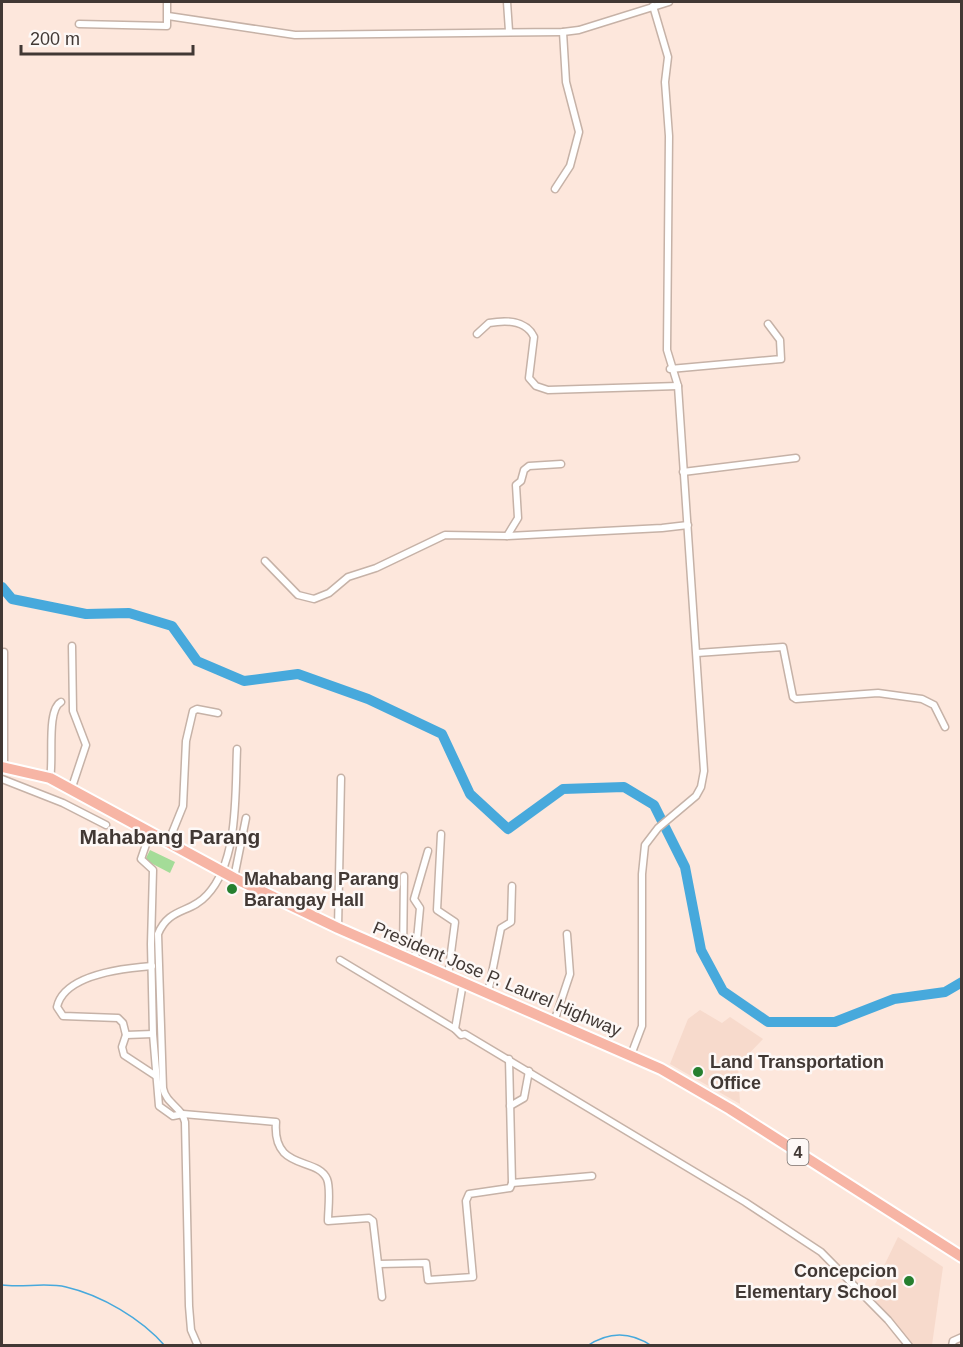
<svg xmlns="http://www.w3.org/2000/svg" width="963" height="1347" font-family="Arial,sans-serif">
  <style>
    .built { fill: #f7dacc }
    .green { fill: #a4dc98 }
    .lines { fill: none; stroke-linecap: round; stroke-linejoin: round }
    .stream { stroke: #47a9dc; stroke-width: 1.5 }
    .river { stroke: #47a9dc; stroke-width: 10 }
    .street-casing { stroke: #c6b2a7; stroke-width: 9 }
    .highway-casing { stroke: #fff; stroke-width: 14 }
    .street { stroke: #fff; stroke-width: 6 }
    .highway { stroke: #f7b5a5; stroke-width: 10 }
    .poi-dot { fill: #267f2e; stroke: #fdf8f6; stroke-width: 2 }
    .labels { text-anchor: middle; stroke-width: 5; stroke-linejoin: round; paint-order: stroke }
    .shield { fill: #fdf8f6; stroke: #79726e; stroke-width: 1.5 }
    .shield-label { font-size: 16px; font-weight: bold; fill: #413834 }
    .poi-label { font-size: 18px; font-weight: bold; fill: #413834; stroke: #fdf8f6; text-anchor: start }
    .street-label { font-size: 18px; fill: #413834; stroke: #fdf8f6 }
    .quarter-label { font-size: 21px; font-weight: bold; fill: #413834; stroke: #fdf8f6 }
  </style>
  <rect width="100%" height="100%" fill="#fde7dc"/>
  <g class="built">
    <path d="M700,1010L722,1023L730,1017L763,1039L738,1065L740,1104L670,1064L688,1019Z"/>
    <path d="M898,1237L943,1267L932,1345H914L870,1295Z"/>
  </g>
  <path class="green" d="M150,850L175,862L170,873L145,860Z"/>
  <g class="lines">
    <g class="stream">
      <path d="M2,1285C22,1288 46,1282 66,1287C101,1295 142,1319 165,1346"/>
      <path d="M587,1346C609,1331 630,1331 652,1346"/>
    </g>
    <path class="river" d="M2,587L12,599L86,614L129,613L172,626L197,661L244,681L298,674L368,699L442,734L470,794L508,829L563,789L624,787L654,805L685,867L701,950L723,991L768,1022H835L894,999L945,992L962,982"/>
    <g class="street-casing">
      <g id="street">
        <path d="M507,2L509,31"/>
        <path d="M168,16L295,35L563,32L579,30L669,2"/>
        <path d="M79,24L167,26V2"/>
        <path d="M555,189L570,166L579,132L566,82L563,32"/>
        <path d="M477,334L489,323C505,320 526,320 534,337L529,378L536,386L548,390L678,386"/>
        <path d="M670,369L781,359L780,340L768,324"/>
        <path d="M683,472L796,458"/>
        <path d="M507,536L518,518L516,485L521,481L524,470L529,466L561,464"/>
        <path d="M265,561L298,595L314,599L329,593L348,577L376,568L445,535L507,536L662,528L688,525"/>
        <path d="M4,652V768"/>
        <path d="M697,653L783,647L793,697L796,699L878,693L922,699L934,705L945,727"/>
        <path d="M50,778C54,760 46,710 61,702"/>
        <path d="M2,779L63,803L106,825"/>
        <path d="M71,790L86,745L73,711L72,646"/>
        <path d="M150,833L141,859L153,870L151,944L153,1034L159,1106L173,1116L183,1114L276,1122C272,1172 317,1156 327,1179C331,1189 328,1209 328,1221L369,1218L373,1221L382,1297"/>
        <path d="M441,834L437,910L455,922L448,976"/>
        <path d="M168,843L183,806L186,741L193,711L197,709L218,713"/>
        <path d="M234,878L246,818"/>
        <path d="M338,928L341,778"/>
        <path d="M403,956L404,876"/>
        <path d="M340,960L455,1029"/>
        <path d="M415,961L420,908L414,899L428,851"/>
        <path d="M152,966C125,968 64,974 57,1007L63,1016L118,1018L123,1023L126,1035L153,1034"/>
        <path d="M463,983L455,1029L461,1035L465,1034L745,1202L821,1252L888,1320L909,1346"/>
        <path d="M488,993L501,928L511,922L512,886"/>
        <path d="M554,1022L570,974L567,934"/>
        <path d="M126,1035L122,1047L124,1055L156,1076"/>
        <path d="M631,1055L642,1026V874L645,845L658,828L696,796L701,787L704,771L678,386L667,350L669,136L665,82L668,57L653,6"/>
        <path d="M510,1106L524,1098L529,1071"/>
        <path d="M512,1183L592,1176"/>
        <path d="M379,1264L426,1263L428,1280L473,1277L466,1201L469,1194L510,1188L512,1183L509,1059"/>
        <path d="M198,1346L191,1330L189,1306L185,1122C182,1107 166,1104 163,1088L158,934C169,907 190,914 207,895C239,861 235,793 237,749"/>
        <path d="M952,1346L953,1341L962,1337"/>
      </g>
    </g>
    <g class="highway-casing">
      <path id="highway" d="M2,767L50,778L234,878L338,928L661,1069L730,1109L962,1257"/>
    </g>
    <use href="#street" class="street"/>
    <use href="#highway" class="highway"/>
  </g>
  <g class="poi-dot">
    <circle cx="232" cy="889" r="6"/>
    <circle cx="698" cy="1072" r="6"/>
    <circle cx="909" cy="1281" r="6"/>
  </g>
  <g class="labels">
    <rect class="shield" x="787.5" y="1139" width="21" height="26" rx="4.5"/>
    <g class="shield-label">
      <text x="798" y="1158">4</text>
    </g>
    <g class="poi-label">
      <text x="244" y="885">Mahabang Parang<tspan x="244" dy="21">Barangay Hall</tspan></text>
      <text x="710" y="1068">Land Transportation<tspan x="710" dy="21">Office</tspan></text>
      <text x="897" y="1277" text-anchor="end">Concepcion<tspan x="897" dy="21">Elementary School</tspan></text>
    </g>
    <g class="street-label">
      <text transform="translate(497 979) rotate(23)" y="6">President Jose P. Laurel Highway</text>
    </g>
    <g class="quarter-label">
      <text x="170" y="844">Mahabang Parang</text>
    </g>
  </g>
  <rect width="963" height="1347" fill="none" stroke="#413834" stroke-width="6"/>
  <path d="M21 45v9h172v-9" fill="none" stroke="#413834" stroke-width="3"/>
  <text x="30" y="45" font-size="18" fill="#413834" stroke="#fdf8f6" stroke-width="4.5" paint-order="stroke">200 m</text>
</svg>
